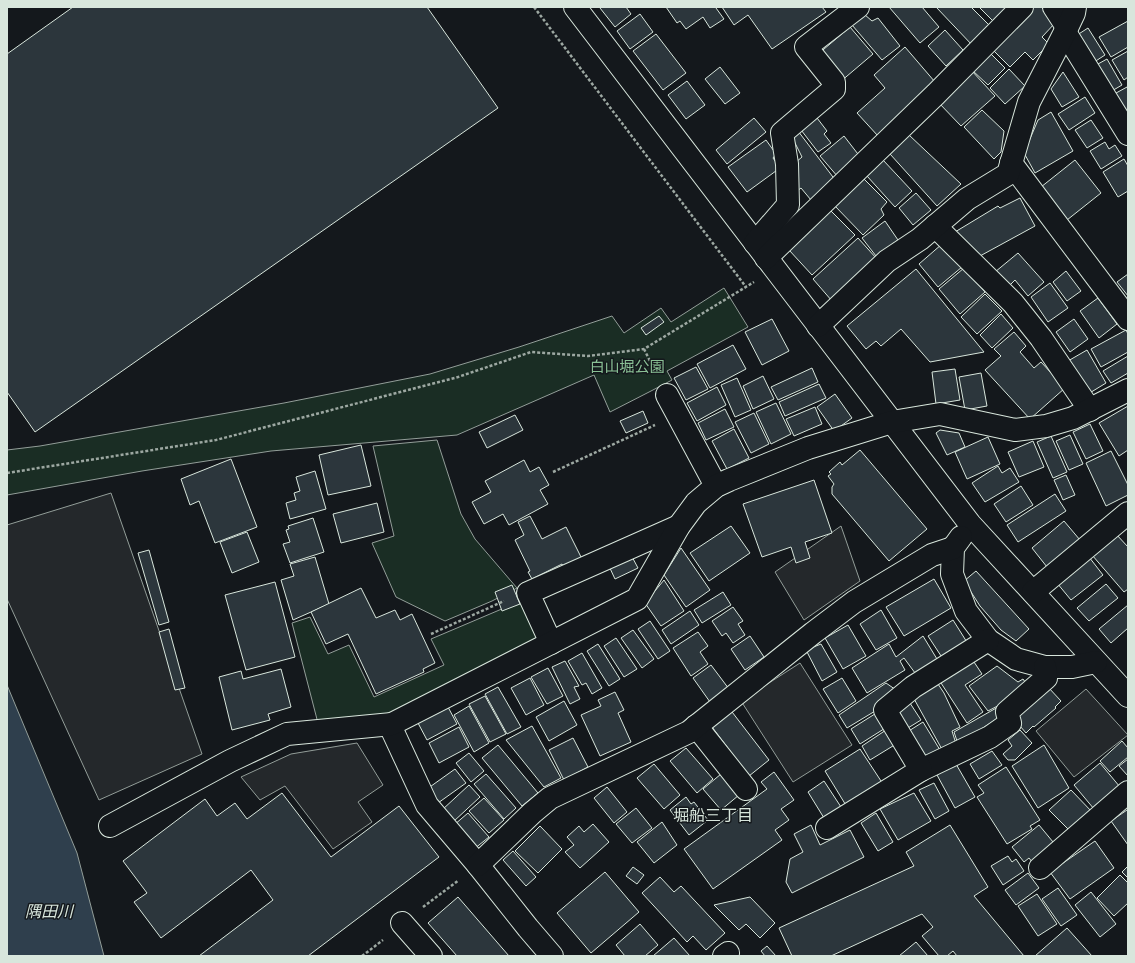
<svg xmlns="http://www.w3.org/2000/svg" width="1135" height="963" font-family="Cabin,'Noto Sans JP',sans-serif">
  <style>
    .green { fill: #1a2d24; stroke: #939e99 }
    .parking { fill: #24282b; stroke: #939e99 }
    .water { fill: #2f3f4d; stroke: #939e99 }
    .building { fill: #2c363c; stroke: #d8e6dc }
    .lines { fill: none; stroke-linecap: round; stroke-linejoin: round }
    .minor-casing { stroke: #d8e6dc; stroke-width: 24 }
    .path { stroke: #9da8a2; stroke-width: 2.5; stroke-dasharray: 3 2; stroke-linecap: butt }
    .minor { stroke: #14181c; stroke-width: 22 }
    .labels { text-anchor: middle; stroke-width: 3; stroke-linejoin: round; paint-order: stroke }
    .park-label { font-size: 15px; fill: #8ac095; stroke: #14181c }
    .neighbourhood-label { font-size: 16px; fill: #d8e6dc; stroke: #14181c }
    .water-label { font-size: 16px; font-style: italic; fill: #d8e6dc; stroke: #14181c }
  </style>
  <rect width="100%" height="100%" fill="#14181c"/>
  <g class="green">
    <path d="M724,288L748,327L667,371L672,380L651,391L610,412L594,375L457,435L271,451L142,471L7,495V450L40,446L284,403L430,374L519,347L612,316L624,333L661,308L671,322Z"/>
    <path d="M437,440L461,514L475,539L517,588L492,601L445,621L396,597L372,543L394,536L373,446Z"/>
    <path d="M523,600L539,638L388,715L319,727L292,623L310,617L328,654L349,645L374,697L444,665L431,639Z"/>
  </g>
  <g class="parking">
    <path d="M111,493L202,754L99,800L7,599V525Z"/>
    <path d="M841,526L860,581L804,620L775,572Z"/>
    <path d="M800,663L852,745L793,782L741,701Z"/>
    <path d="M1086,689L1128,735L1074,777L1036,731Z"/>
    <path d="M357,743L383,785L358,802L372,822L333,849L285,786L260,800L241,777L291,754Z"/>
  </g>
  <path class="water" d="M7,685L77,853L104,956H7Z"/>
  <g class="building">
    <path d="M73,7H427L498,108L35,432L7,392V54Z"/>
    <path d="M601,7H626L631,14L615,27L600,8Z"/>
    <path d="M666,7H717L716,8L724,19L710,28L703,17L686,29L680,21L677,23Z"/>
    <path d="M722,7H822L826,12L772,49L748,15L734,25Z"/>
    <path d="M889,7H922L939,27L920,43Z"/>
    <path d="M936,7H971L992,28L973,46Z"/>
    <path d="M979,7H1010L995,23Z"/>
    <path d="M1029,7H1041L1056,22L1042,37L1049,44L1033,60L1025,52L1010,67L990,47Z"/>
    <path d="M640,14L653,32L630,49L617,31Z"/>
    <path d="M864,14L872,21L878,18L900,46L882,60L852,25Z"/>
    <path d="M1128,21V47L1111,57L1099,37Z"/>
    <path d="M850,27L873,54L840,82L817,55Z"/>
    <path d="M1088,28L1105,55L1088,66L1071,39Z"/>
    <path d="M945,30L963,50L946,66L928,46Z"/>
    <path d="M656,34L686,73L663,90L633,51Z"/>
    <path d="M905,47L935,82L878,136L857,113L885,88L874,75Z"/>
    <path d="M1128,51V77L1124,80L1112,60Z"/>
    <path d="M989,52L1005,68L988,85L972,70Z"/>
    <path d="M1107,59L1122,85L1105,95L1089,69Z"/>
    <path d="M720,67L740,93L725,104L705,79Z"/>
    <path d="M1009,69L1025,86L1005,104L990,88Z"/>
    <path d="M971,70L995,96L961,126L938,102Z"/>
    <path d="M1063,72L1079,97L1062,107L1051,89Z"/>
    <path d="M687,81L705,105L686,119L668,95Z"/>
    <path d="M1127,87L1128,90V117L1107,98Z"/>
    <path d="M1085,97L1095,113L1069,130L1058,114Z"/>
    <path d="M982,110L1004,131L1001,152L994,159L964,127Z"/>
    <path d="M1051,112L1073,151L1035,173L1024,153L1038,120Z"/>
    <path d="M814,114L827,131L824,134L831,143L818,152L798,126Z"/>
    <path d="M754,118L766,132L727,164L716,150Z"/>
    <path d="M1091,120L1103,138L1087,148L1075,130Z"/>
    <path d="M798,131L836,181L811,200L801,188L797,191L795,163L802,157L792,137Z"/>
    <path d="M909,135L961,184L937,206L890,154Z"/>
    <path d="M844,136L861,158L838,177L820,156Z"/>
    <path d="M766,140L776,154L773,158L780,168L747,192L728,167Z"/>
    <path d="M1105,142L1109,149L1115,145L1122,156L1101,169L1090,151Z"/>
    <path d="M1124,159L1128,166V191L1118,197L1103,172Z"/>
    <path d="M883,160L912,191L895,207L867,176Z"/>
    <path d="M1075,160L1101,193L1067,220L1041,187Z"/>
    <path d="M862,177L887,202L881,209L884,215L863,235L833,204Z"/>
    <path d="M916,193L931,210L913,225L899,208Z"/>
    <path d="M1020,198L1035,226L980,256L955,232L998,206L1000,208Z"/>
    <path d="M830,210L855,235L812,275L789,250Z"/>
    <path d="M885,221L898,240L876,256L862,238Z"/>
    <path d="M858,238L877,259L832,301L813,279Z"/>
    <path d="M942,244L962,267L938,287L919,264Z"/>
    <path d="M1018,253L1044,282L1028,296L1015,280L1008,287L995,272Z"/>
    <path d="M964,268L985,292L960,314L939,289Z"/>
    <path d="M916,269L984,352L930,362L901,329L881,346L876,341L866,349L847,326Z"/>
    <path d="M1066,271L1081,291L1067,301L1053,282Z"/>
    <path d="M1128,274V296L1117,282Z"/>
    <path d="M1050,283L1068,308L1048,322L1031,297Z"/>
    <path d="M985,294L1002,311L977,334L961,317Z"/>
    <path d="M1098,298L1117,324L1099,338L1080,311Z"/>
    <path d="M1001,314L1013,328L992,348L980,335Z"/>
    <path d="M659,316L664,322L646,335L641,328Z"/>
    <path d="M772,319L789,351L762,365L745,332Z"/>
    <path d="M1074,319L1088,339L1070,352L1056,332Z"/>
    <path d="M1126,330L1128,334V352L1101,367L1091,349Z"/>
    <path d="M1014,332L1026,346L1020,352L1034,368L1041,362L1065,388L1030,419L985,370L1001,356L994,349Z"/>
    <path d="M733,345L746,369L710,388L697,364Z"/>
    <path d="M1087,350L1106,383L1088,394L1068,361Z"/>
    <path d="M1128,356V373L1111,383L1103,371Z"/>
    <path d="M696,367L708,389L686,400L674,378Z"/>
    <path d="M812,368L818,382L778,400L771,387Z"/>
    <path d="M955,369L960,400L936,404L932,372Z"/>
    <path d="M981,373L987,406L965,410L959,377Z"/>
    <path d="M763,376L774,399L753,409L743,386Z"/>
    <path d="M737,378L751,410L735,417L721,385Z"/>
    <path d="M819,384L826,398L785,416L779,402Z"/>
    <path d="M717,387L726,405L697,421L687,403Z"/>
    <path d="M835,394L852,418L834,431L817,407Z"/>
    <path d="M776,403L791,434L771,444L756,412Z"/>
    <path d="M1128,406V450L1119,456L1099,423Z"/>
    <path d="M815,407L822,424L794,436L786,419Z"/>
    <path d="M725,409L734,427L706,440L698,423Z"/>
    <path d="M643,411L648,423L626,433L620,421Z"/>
    <path d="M754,413L769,444L751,453L735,422Z"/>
    <path d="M515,415L523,430L487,448L479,432Z"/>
    <path d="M1090,424L1103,451L1086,459L1073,432Z"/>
    <path d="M734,429L749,458L727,469L712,441Z"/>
    <path d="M940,430L959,433L965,447L947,455L936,433Z"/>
    <path d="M1070,435L1083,464L1069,470L1056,441Z"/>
    <path d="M1051,436L1067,472L1053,478L1037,442Z"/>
    <path d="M988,437L1000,464L967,479L955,452Z"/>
    <path d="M1033,441L1044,467L1019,477L1008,452Z"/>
    <path d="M361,445L371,486L328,495L319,455Z"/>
    <path d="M860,450L927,529L889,561L832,494V487L834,484L828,476L831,474L829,472L840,462L842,465Z"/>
    <path d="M1111,451L1128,485V495L1106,506L1086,463Z"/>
    <path d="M231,459L257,527L215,543L199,501L190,505L181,479Z"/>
    <path d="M524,460L530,472L539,467L549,485L540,490L548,504L509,525L503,514L484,524L472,502L491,492L485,481Z"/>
    <path d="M998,466L1002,473L1010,468L1019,482L985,502L972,483Z"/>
    <path d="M315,471L326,509L290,519L286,503L296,500L294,493L300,491L296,477Z"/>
    <path d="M1066,475L1075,495L1063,500L1054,480Z"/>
    <path d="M814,480L832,533L805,542L810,558L796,563L791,547L762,557L743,504Z"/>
    <path d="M1021,486L1033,505L1006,522L994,504Z"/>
    <path d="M1055,494L1066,511L1018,542L1007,525Z"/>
    <path d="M377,503L384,532L341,543L333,514Z"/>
    <path d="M530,516L542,539L566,527L582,559L564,568L562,564L532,579L528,572L530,571L515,540L524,535L518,522Z"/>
    <path d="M313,518L324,552L290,563L283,544L290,542L286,530L289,529L288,526Z"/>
    <path d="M1064,521L1080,540L1047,567L1032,548Z"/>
    <path d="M731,526L750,553L709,581L690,553Z"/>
    <path d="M247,532L259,562L232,573L220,542Z"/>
    <path d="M1116,534L1128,547V589L1124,592L1092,555Z"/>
    <path d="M681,548L710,590L686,607L664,575Z"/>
    <path d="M149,550L169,622L159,625L138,553Z"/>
    <path d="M630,553L638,568L615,579L608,564Z"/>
    <path d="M315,557L329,604L293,620L281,580L294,576L290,564Z"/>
    <path d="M1089,557L1103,575L1071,600L1057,583Z"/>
    <path d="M976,571L1029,629L1016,641L1001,630L980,606L964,581Z"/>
    <path d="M934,579L951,608L904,636L886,607Z"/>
    <path d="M664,580L684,611L661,626L645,603Z"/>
    <path d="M275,582L295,657L246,670L225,595Z"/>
    <path d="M1106,584L1118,598L1089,621L1077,608Z"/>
    <path d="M512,585L520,604L502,611L495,592Z"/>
    <path d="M361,588L376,618L395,610L400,620L412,614L435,663L423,669L424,672L376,694L348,634L326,644L311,612Z"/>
    <path d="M723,592L731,605L702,623L694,610Z"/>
    <path d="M1128,605V628L1111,643L1099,629Z"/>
    <path d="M733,607L743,621L738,624L745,635L733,643L726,633L722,636L712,621Z"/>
    <path d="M881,610L897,638L876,650L860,624Z"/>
    <path d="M690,611L699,625L671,644L662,630Z"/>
    <path d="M953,620L970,647L945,662L928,636Z"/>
    <path d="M650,621L670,651L658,659L638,629Z"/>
    <path d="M848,625L866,656L843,669L825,638Z"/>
    <path d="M169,629L185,688L175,690L159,632Z"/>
    <path d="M633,630L654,659L642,668L621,638Z"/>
    <path d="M698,632L708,646L700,652L708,664L691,676L673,648Z"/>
    <path d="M750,636L764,657L745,670L731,649Z"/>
    <path d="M923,636L940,664L918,677L904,658L900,661L905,670L867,693L852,668L889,644L896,657Z"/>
    <path d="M616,638L637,669L624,677L604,646Z"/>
    <path d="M598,644L620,679L609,686L587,651Z"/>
    <path d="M821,644L837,672L822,681L806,650Z"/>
    <path d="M582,653L602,688L592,694L586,683L582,685L568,661Z"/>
    <path d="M972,659L982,674L965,685L983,712L967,723L941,683Z"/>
    <path d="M565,661L579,686L574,687L580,699L570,704L552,667Z"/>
    <path d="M711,665L729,689L710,702L693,678Z"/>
    <path d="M997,666L1018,682L1023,679L1030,689L988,711L969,686Z"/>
    <path d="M548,668L563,696L547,704L531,677Z"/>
    <path d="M281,669L291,707L268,714L270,720L232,730L219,677L241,671L243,679Z"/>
    <path d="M530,678L544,705L526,715L511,688Z"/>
    <path d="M842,678L856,701L838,713L823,689Z"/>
    <path d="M886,683L899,692L900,696L847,728L839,715Z"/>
    <path d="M938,684L944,693L960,727L952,731L957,747L944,753L913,697Z"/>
    <path d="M498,687L521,727L507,734L485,694Z"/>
    <path d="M1048,687L1061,701L1055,707L1056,708L1034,727L1033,726L1026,733L1014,719Z"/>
    <path d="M615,692L624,710L618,713L631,742L600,756L581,715L601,706L598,700Z"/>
    <path d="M485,696L506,734L490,742L469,704Z"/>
    <path d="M908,700L921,720L903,731L890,711Z"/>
    <path d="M564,701L577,725L549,741L536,717Z"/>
    <path d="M469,706L489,743L474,752L454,715Z"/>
    <path d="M448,707L457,724L427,740L418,723Z"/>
    <path d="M998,707L1003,715L958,744L954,732Z"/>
    <path d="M729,708L769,760L749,776L709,723Z"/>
    <path d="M878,712L887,727L860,744L851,729Z"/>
    <path d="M923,722L940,750L921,762L904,734Z"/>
    <path d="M532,726L561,778L544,787L506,740Z"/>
    <path d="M892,726L901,741L870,760L862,746Z"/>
    <path d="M459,727L469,747L439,763L429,743Z"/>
    <path d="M1020,730L1032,743L1015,760H1008L1003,754L1012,746L1008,740Z"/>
    <path d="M573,738L588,767L564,780L549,750Z"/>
    <path d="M1122,741L1128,748V757L1110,772L1100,761Z"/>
    <path d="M498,745L538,793L522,806L482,758Z"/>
    <path d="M1044,745L1069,788L1038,808L1012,766Z"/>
    <path d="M686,748L713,779L697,793L670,761Z"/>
    <path d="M860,749L883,784L847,807L825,771Z"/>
    <path d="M992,751L1002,765L979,779L970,764Z"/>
    <path d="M469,753L484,771L471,782L456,763Z"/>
    <path d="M1128,759V776L1119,766Z"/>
    <path d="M1100,763L1120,787L1094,809L1074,785Z"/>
    <path d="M654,764L680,795L664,809L637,778Z"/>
    <path d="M956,764L975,797L955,808L937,775Z"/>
    <path d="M1006,767L1040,820L1030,826L1032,829L1007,844L977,797L984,793L978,785Z"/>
    <path d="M455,769L466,783L438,803L427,789Z"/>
    <path d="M774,772L794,800L781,809L789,820L775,830L782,840L713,889L684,849L767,789L761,782Z"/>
    <path d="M486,774L516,808L504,819L474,784Z"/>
    <path d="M721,774L739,795L721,810L703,789Z"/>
    <path d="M824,781L841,807L824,818L808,792Z"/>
    <path d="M934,783L949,811L935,819L919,790Z"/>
    <path d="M469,785L480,797L453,822L442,810Z"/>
    <path d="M607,787L627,812L614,823L594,798Z"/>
    <path d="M1071,790L1093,813L1072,833L1049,810Z"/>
    <path d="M282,793L331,857L399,806L439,857L308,956H199L273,900L251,870L161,938L134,902L147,893L123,861L205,799L217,816L235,803L247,819Z"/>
    <path d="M914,793L931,821L898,840L880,809Z"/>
    <path d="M686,797L691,804L694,802L708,820L689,835L670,810Z"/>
    <path d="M484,798L504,820L489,833L469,811Z"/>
    <path d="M636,808L652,828L632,843L616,824Z"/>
    <path d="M1127,810L1128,811V845L1111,821Z"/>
    <path d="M468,813L489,837L474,849L454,825Z"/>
    <path d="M876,813L893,842L878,851L861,823Z"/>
    <path d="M662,822L677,845L654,863L637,842Z"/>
    <path d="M593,824L609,842L580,868L565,852L574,845L567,837L579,826L584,832Z"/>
    <path d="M811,825L820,845L850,830L864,857L792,893L786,882L790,859L803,852L794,834Z"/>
    <path d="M950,825L988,887L974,896L1024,956H957L953,951L947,956H939L922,936L933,927L922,914L831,956H792L779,928L914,866L906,852Z"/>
    <path d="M1039,825L1058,848L1036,867L1029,858L1024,862L1012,847Z"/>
    <path d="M540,826L562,849L538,873L515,851Z"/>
    <path d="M1095,841L1114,868L1070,899L1050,872Z"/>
    <path d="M513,851L536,877L526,886L503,860Z"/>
    <path d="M1008,856L1012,862L1016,859L1024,871L1003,885L991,866Z"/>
    <path d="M1128,866V878L1122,872Z"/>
    <path d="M633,867L644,875L637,884L626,876Z"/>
    <path d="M605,872L639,912L591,953L557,913Z"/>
    <path d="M1028,873L1039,888L1016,905L1005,890Z"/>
    <path d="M1120,875L1128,883V903L1114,916L1097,898Z"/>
    <path d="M660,877L674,892L681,886L725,933L706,950L693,936L687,942L642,893Z"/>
    <path d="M1058,888L1077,915L1061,926L1042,899Z"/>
    <path d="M1091,892L1116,924L1100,937L1075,905Z"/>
    <path d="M1037,894L1057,924L1038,936L1018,906Z"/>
    <path d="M458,897L509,956H457L428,923Z"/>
    <path d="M750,897L775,923L760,938L746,924L739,930L714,905Z"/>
    <path d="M640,924L658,945L645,956H625L616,945Z"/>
    <path d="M1067,928L1092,956H1035Z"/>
    <path d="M674,938L690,956H653Z"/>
    <path d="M916,942L928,956H899Z"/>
    <path d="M767,946L776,956H765L761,951Z"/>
  </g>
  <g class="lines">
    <g class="minor-casing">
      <g id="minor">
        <path d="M575,7L970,524L1128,696"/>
        <path d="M1054,7L1067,27"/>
        <path d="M1065,32L1128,134"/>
        <path d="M1011,163L1128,319"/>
        <path d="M935,226L1013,303L1041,338L1090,410"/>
        <path d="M755,243L788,205L787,164L782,133L834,89V82L806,47L858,7"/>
        <path d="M766,258L936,94L1022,7"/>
        <path d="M818,326L887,261L920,239L967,199L1008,174L1029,102L1065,32L1074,13L1075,7"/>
        <path d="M667,395L716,486"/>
        <path d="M961,537L953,548L952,574L966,611L988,640L1016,659L1045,667H1072L1096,662"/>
        <path d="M1033,592L1128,513"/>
        <path d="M551,643L528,593L679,526"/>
        <path d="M392,724L393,732L427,805L478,865L528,928L552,956"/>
        <path d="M696,726L746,789"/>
        <path d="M921,770L990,737L1010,723L1007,712L1046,678L1045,667"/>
        <path d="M110,826L230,761L287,734L392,724L637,599L679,526L696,503L716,486L729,480L808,448L892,422L940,414L1015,430L1046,426L1073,418L1128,390"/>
        <path d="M827,828L921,770L885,710L913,687L988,640"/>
        <path d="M478,865L532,813L550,798L689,732L813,633L854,602L932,555L953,548"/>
        <path d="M1040,868L1128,792"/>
        <path d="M402,923L431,956"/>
        <path d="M724,956L728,953"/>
      </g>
    </g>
    <g class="path">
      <path d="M534,7L746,287"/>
      <path d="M644,349L656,373"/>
      <path d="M553,472L655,425"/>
      <path d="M7,473L216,440L458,377L531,352L588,356L644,349L754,282"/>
      <path d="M431,634L504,601"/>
      <path d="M423,907L459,880"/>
      <path d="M362,956L383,940"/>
    </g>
    <use href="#minor" class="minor"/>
  </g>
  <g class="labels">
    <g class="park-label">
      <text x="627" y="372">白山堀公園</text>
    </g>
    <g class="neighbourhood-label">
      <text x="713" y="821">堀船三丁目</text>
    </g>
    <g class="water-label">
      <text x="49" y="917">隅田川</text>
    </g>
  </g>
  <rect width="1135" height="963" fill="none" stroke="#d8e6dc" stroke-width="16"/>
</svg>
